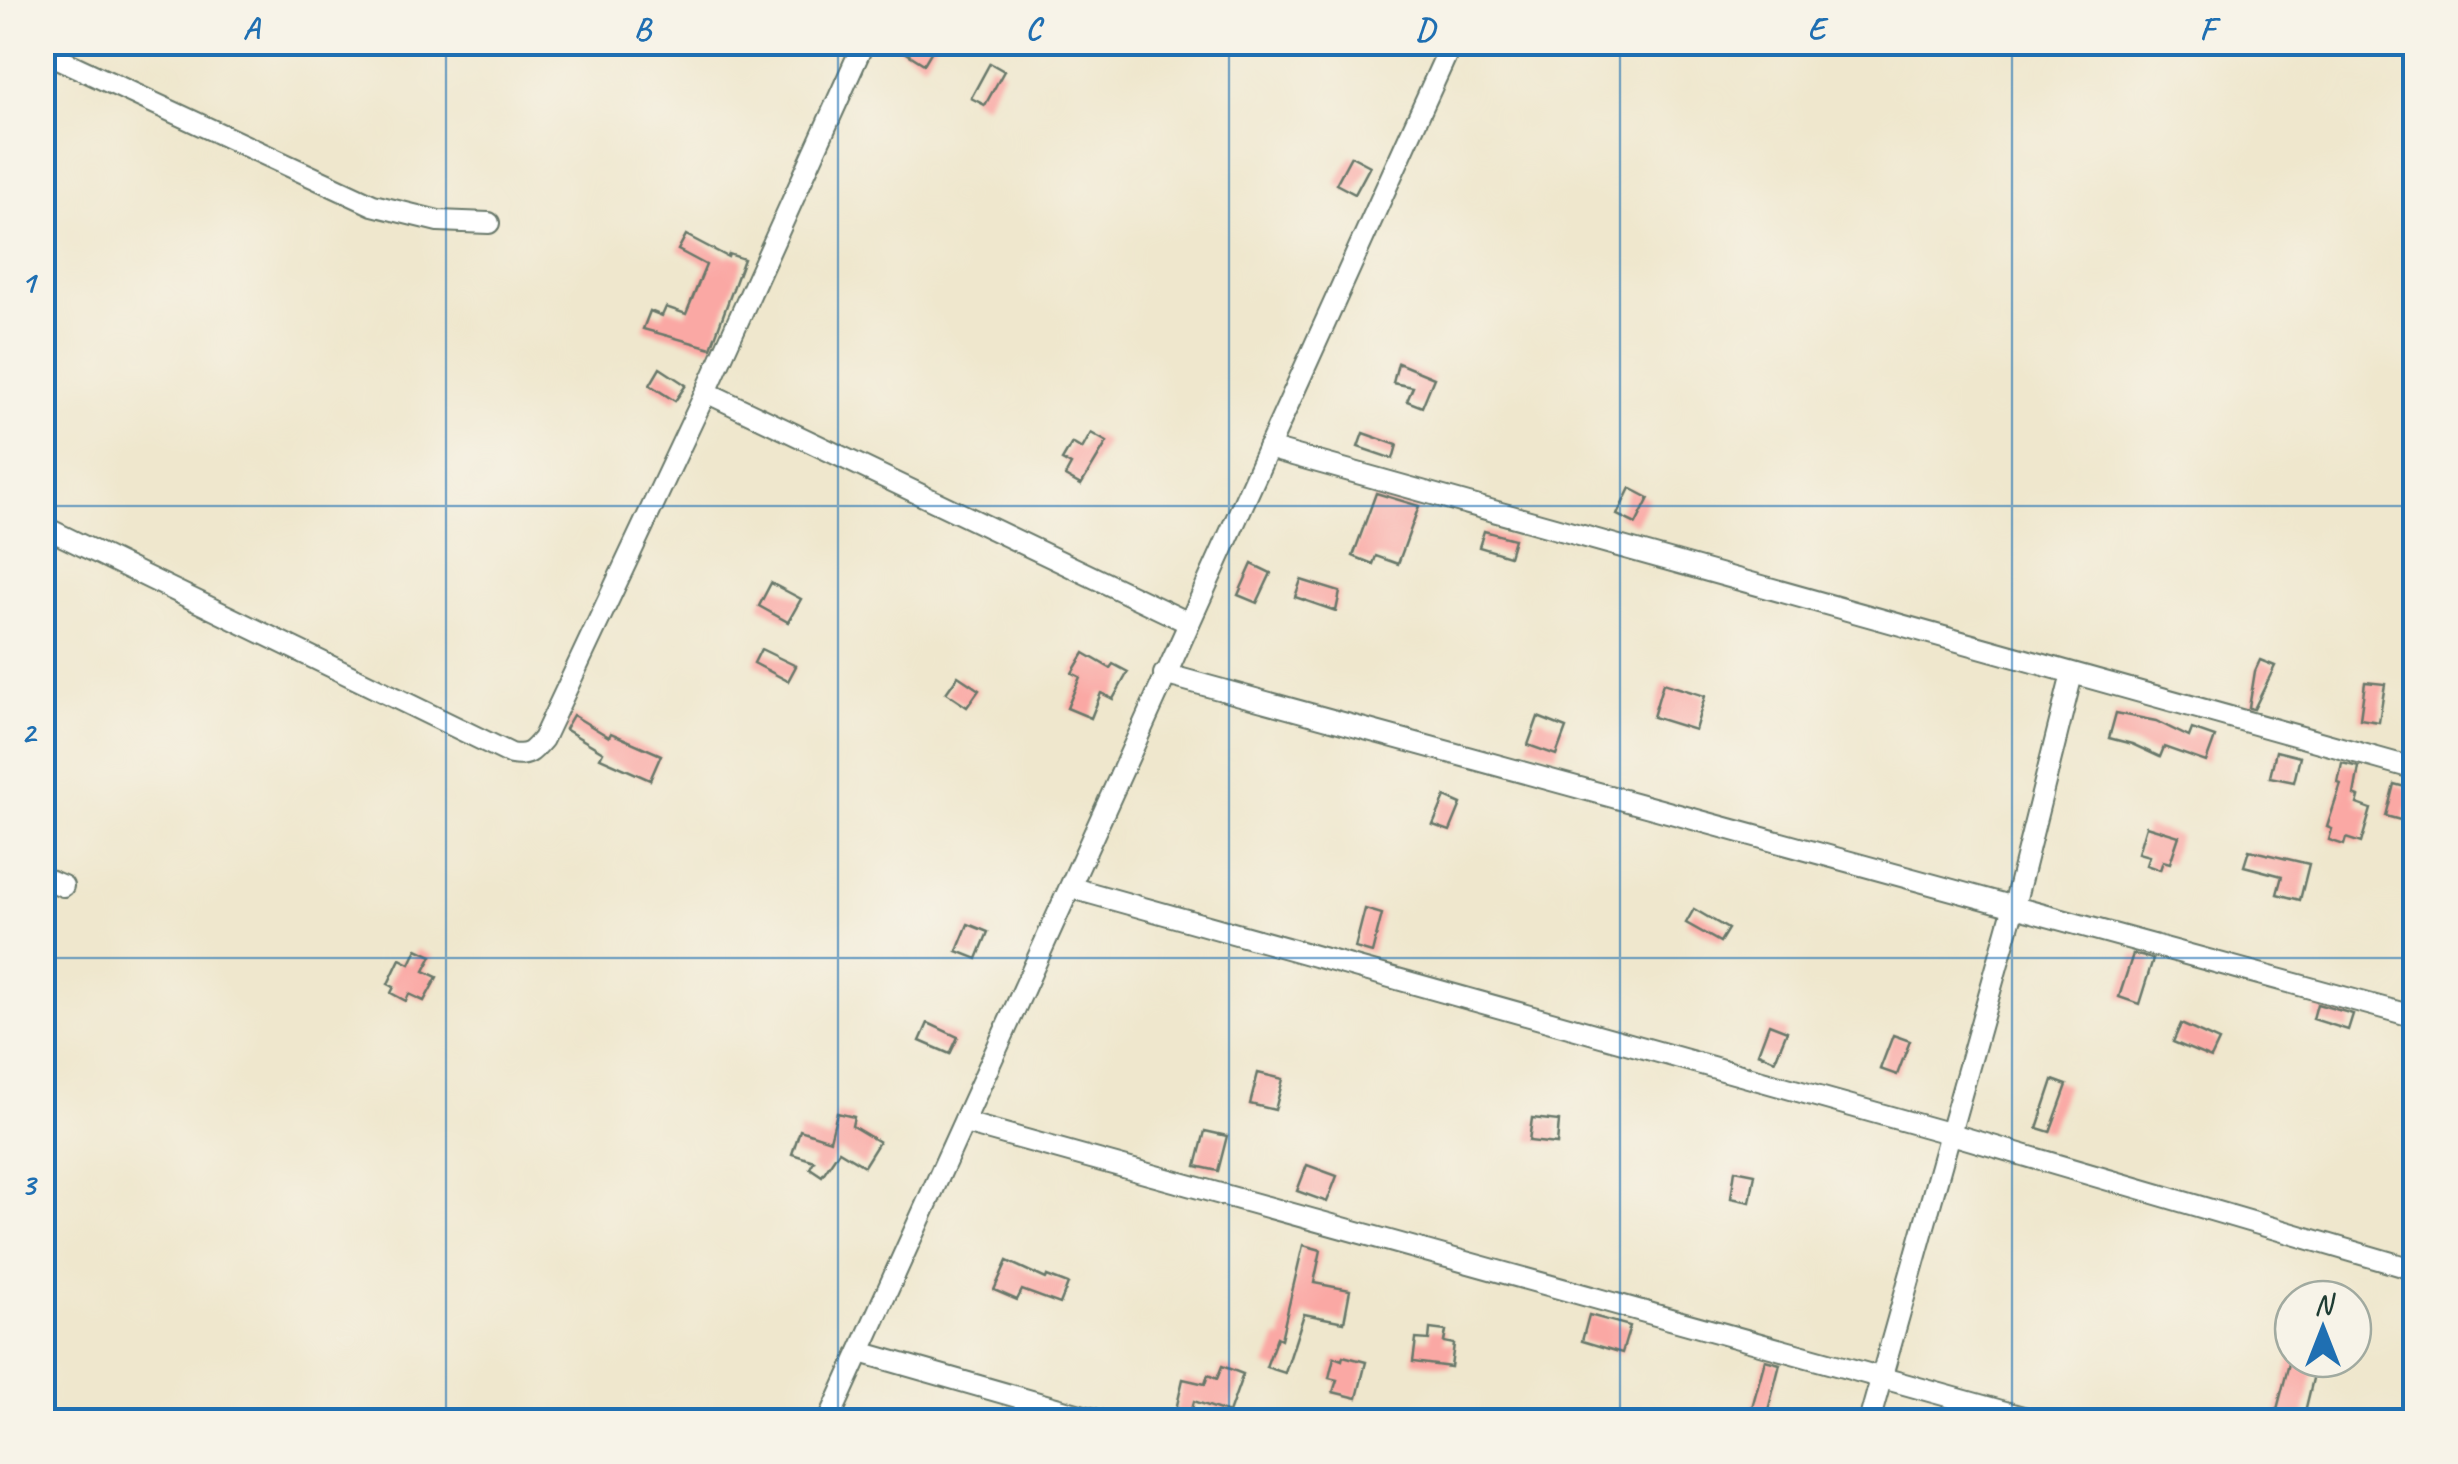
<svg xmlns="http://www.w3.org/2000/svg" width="2458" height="1464" font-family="Caveat,sans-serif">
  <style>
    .building { fill: #faa8a4 }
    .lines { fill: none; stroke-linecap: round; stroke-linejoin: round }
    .minor-casing { stroke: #68786a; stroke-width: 24 }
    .minor { stroke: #fff; stroke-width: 20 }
    .grid { fill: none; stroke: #1f6fb2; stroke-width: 2.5; stroke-opacity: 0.55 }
    .neatline { fill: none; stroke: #1f6fb2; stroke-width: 4 }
    .grid-label { font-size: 32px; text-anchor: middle; font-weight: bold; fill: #1f6fb2 }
  </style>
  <rect width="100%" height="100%" fill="#f7f3e8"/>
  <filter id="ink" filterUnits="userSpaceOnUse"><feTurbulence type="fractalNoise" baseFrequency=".01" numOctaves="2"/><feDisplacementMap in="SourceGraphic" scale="20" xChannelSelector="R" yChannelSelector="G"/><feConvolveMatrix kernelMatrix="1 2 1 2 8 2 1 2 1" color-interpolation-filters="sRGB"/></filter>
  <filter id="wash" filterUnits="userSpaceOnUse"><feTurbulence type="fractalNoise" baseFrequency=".0048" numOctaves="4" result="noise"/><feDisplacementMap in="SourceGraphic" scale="40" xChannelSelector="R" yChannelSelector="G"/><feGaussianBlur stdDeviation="2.25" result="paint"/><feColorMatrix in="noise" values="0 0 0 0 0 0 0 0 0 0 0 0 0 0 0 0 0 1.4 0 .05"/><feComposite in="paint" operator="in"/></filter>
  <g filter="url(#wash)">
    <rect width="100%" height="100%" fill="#efe7cd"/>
    <g id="blocks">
      <g class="building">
        <path d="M889,42H937L924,64Z"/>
        <path d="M990,63L1004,71L985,105L971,98Z"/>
        <path d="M1351,156L1370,166L1355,194L1336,184Z"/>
        <path d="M686,235L728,257L729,254L744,259L711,348L643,329L650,311L662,316L666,307L686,314L706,265L678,250Z"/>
        <path d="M1398,363L1434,378L1422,407L1407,401L1413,387L1393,383Z"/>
        <path d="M660,368L686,385L675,401L650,385Z"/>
        <path d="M1091,433L1107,442L1081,485L1065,476L1071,465L1062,460L1072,443L1082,449Z"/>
        <path d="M1363,433L1397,445L1393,459L1358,447Z"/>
        <path d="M1630,488L1649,498L1636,524L1617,515Z"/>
        <path d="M1376,493L1419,506L1398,564L1376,556L1373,564L1353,556Z"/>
        <path d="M1484,531L1514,539L1509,556L1479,547Z"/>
        <path d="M1252,564L1271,573L1257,603L1238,595Z"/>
        <path d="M1301,580L1340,592L1336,611L1295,597Z"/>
        <path d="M771,583L801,599L788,622L759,606Z"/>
        <path d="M761,649L796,666L788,681L754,663Z"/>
        <path d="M1084,653L1110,668L1113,664L1128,672L1113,699L1101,693L1091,718L1067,708L1080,677L1072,673Z"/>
        <path d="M2260,660L2275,666L2254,709L2249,708L2255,671Z"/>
        <path d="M958,676L979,690L967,707L946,693Z"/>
        <path d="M2365,682L2385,684L2379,722L2360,719Z"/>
        <path d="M1663,683L1705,696L1695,730L1653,717Z"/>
        <path d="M2116,713L2156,721L2189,737L2192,729L2215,737L2206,762L2164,747L2160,757L2132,744L2109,738Z"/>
        <path d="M573,715L609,737L611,733L661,755L650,780L600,758L603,752L565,729Z"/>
        <path d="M1538,717L1566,728L1556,755L1528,745Z"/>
        <path d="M2276,751L2300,757L2294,782L2270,777Z"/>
        <path d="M2342,763L2359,767L2354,795L2359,797L2357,804L2371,809L2361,843L2346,838L2344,845L2329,840L2332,829L2327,827L2341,784L2338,783Z"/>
        <path d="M2394,784L2416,790V810L2408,808L2404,821L2386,816Z"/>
        <path d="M1445,797L1461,804L1450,831L1433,825Z"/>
        <path d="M2146,826L2179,836L2170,863L2163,861L2160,870L2146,865L2149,856L2138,853Z"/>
        <path d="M2249,850L2309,864L2300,900L2277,894L2282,876L2244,866Z"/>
        <path d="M1365,909L1382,914L1372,953L1355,948Z"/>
        <path d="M1694,909L1728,929L1720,942L1686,923Z"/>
        <path d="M968,924L988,932L977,959L957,951Z"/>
        <path d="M417,949L432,956L424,971L437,977L424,1001L409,994L406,1001L391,993L394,987L388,984L400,959L410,964Z"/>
        <path d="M2133,954L2153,959L2139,1004L2119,997Z"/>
        <path d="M2317,1004L2353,1014L2348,1030L2313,1019Z"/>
        <path d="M928,1023L958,1037L950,1054L920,1041Z"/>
        <path d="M1769,1024L1787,1031L1775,1060L1758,1053Z"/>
        <path d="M2181,1024L2219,1041L2211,1058L2173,1042Z"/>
        <path d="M1893,1035L1910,1041L1897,1075L1880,1069Z"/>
        <path d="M1258,1073L1283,1079L1275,1110L1250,1104Z"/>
        <path d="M2053,1080L2067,1085L2050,1132L2037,1128Z"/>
        <path d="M837,1113L854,1117L852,1126L879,1142L864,1166L839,1151L822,1176L810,1168L814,1161L792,1154L800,1130L830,1140Z"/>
        <path d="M1532,1118L1559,1121L1557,1144L1529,1141Z"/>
        <path d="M1205,1131L1227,1136L1218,1171L1196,1166Z"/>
        <path d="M1307,1165L1337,1176L1327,1202L1297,1191Z"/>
        <path d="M1735,1170L1755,1174L1750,1202L1731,1198Z"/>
        <path d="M1303,1245L1321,1250L1314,1283L1350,1290L1344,1322L1304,1314L1285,1373L1266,1367L1277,1337L1281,1339Z"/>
        <path d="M1007,1261L1046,1279L1047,1276L1068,1284L1060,1304L1022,1290L1017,1300L994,1290Z"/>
        <path d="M1589,1315L1630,1326L1622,1353L1582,1341Z"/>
        <path d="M1430,1329L1446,1331L1444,1342L1454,1344L1451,1367L1413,1362L1416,1339L1429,1340Z"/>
        <path d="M1343,1356L1366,1362L1357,1398L1333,1392L1337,1380L1329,1378L1334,1357L1342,1360Z"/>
        <path d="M2291,1356L2293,1359L2317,1362L2303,1420L2276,1413Z"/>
        <path d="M1765,1360L1780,1364L1765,1422H1748Z"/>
        <path d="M1222,1366L1243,1374L1229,1413L1194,1401L1190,1417L1175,1414L1183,1379L1205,1384L1208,1375L1217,1379Z"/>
      </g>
    </g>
  </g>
  <g filter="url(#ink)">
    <use href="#blocks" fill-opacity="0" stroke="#68786a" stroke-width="2.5"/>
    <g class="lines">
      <g class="minor-casing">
        <g id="minor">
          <path d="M42,51L373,205L438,221L489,223"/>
          <path d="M706,392L1189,623"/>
          <path d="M1268,448L2416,769"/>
          <path d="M42,526L511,754C528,757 532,752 543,739L706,392L864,42"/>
          <path d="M1164,674L2416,1017"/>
          <path d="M42,877L63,886"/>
          <path d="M1072,888L1948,1133L2416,1270"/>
          <path d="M965,1123L2041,1422"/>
          <path d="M860,1352L1105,1422"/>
          <path d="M828,1422L1452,42"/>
          <path d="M1869,1422L2014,906L2072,674"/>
        </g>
      </g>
      <use href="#minor" class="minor"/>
    </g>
  </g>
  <path class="grid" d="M446,42V1422M838,42V1422M1229,42V1422M1620,42V1422M2012,42V1422M42,506H2416M42,958H2416"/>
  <rect width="2458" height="1464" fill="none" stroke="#f7f3e8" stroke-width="110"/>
  <g transform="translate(2323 1329)"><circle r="48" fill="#f7f3e8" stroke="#a1aaa0" stroke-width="2.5"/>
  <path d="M0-8L18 38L0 25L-18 38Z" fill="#1f6fb2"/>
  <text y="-15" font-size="28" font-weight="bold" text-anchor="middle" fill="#1f3d34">N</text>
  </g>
  <rect x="55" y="55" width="2348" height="1354" class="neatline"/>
  <g class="grid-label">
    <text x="251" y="39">A</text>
    <text x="642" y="39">B</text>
    <text x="1033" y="39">C</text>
    <text x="1425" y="39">D</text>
    <text x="1816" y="39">E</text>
    <text x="2207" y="39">F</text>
    <text x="28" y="292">1</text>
    <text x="28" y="743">2</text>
    <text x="28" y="1195">3</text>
  </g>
</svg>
